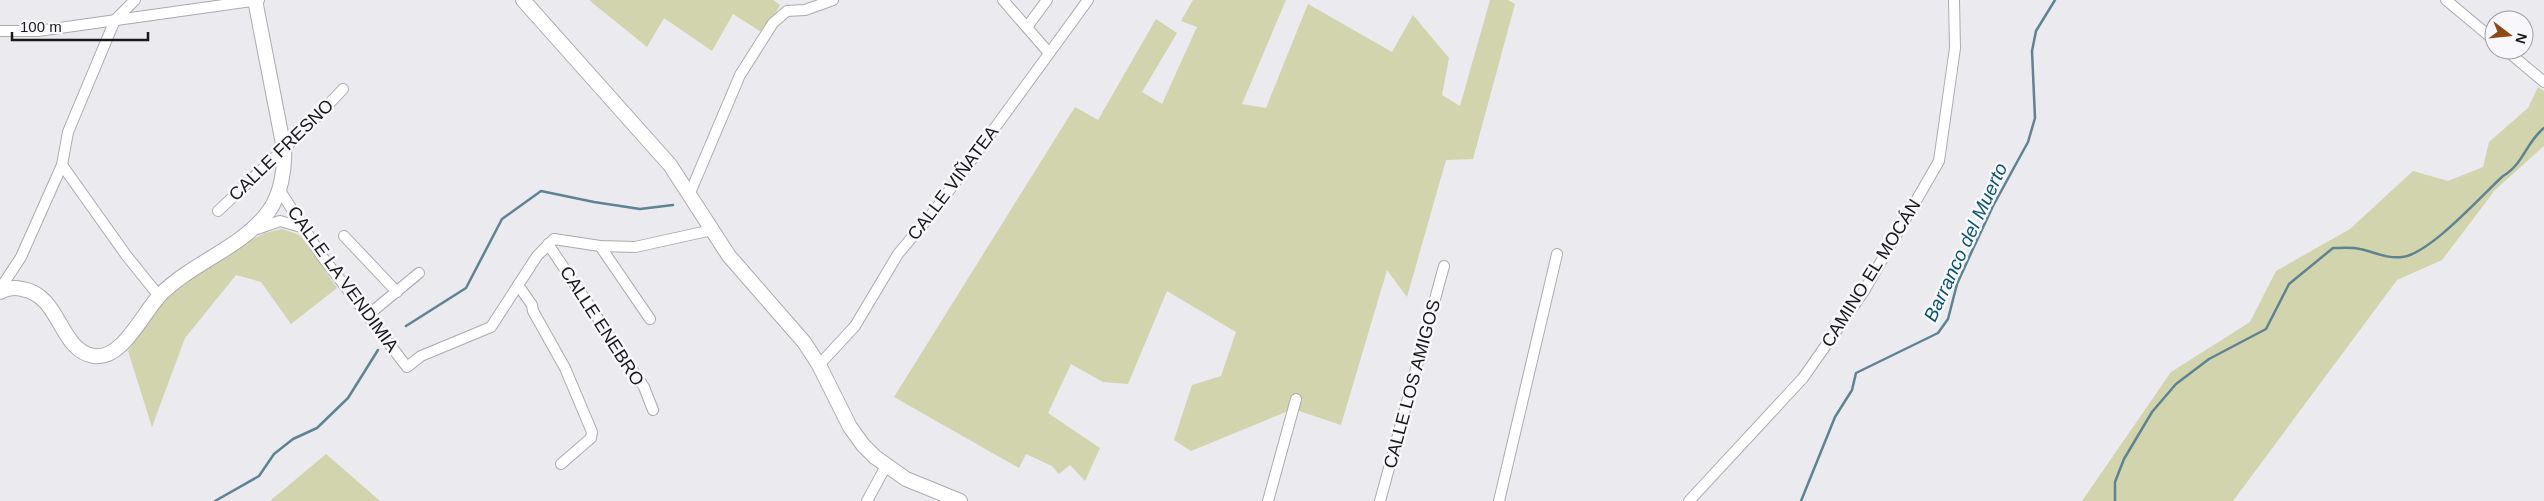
<svg xmlns="http://www.w3.org/2000/svg" width="2544" height="501" font-family="Arial,sans-serif">
  <style>
    .green { fill: #d1d4ad }
    .lines { fill: none; stroke-linecap: round; stroke-linejoin: round }
    .stream { stroke: #5e8392; stroke-width: 2.5 }
    .minor-casing { stroke: #ababaf; stroke-width: 12 }
    .secondary-casing { stroke: #ababaf; stroke-width: 16 }
    .minor { stroke: #fff; stroke-width: 10 }
    .secondary { stroke: #fff; stroke-width: 14 }
    .labels { text-anchor: middle; stroke-width: 5; stroke-linejoin: round; paint-order: stroke }
    .street-label { font-size: 18px; fill: #19191a; stroke: #f8f8fc }
    .water-label { font-size: 19px; font-style: italic; fill: #09546a; stroke: #f8f8fc }
  </style>
  <rect width="100%" height="100%" fill="#eaeaef"/>
  <g class="green">
    <path d="M589,0H773L780,5L763,33L733,14L712,51L664,18L647,47Z"/>
    <path d="M1193,0H1286L1242,104L1266,108L1308,4L1392,52L1413,15L1449,58L1442,95L1460,106L1490,0H1508L1515,4L1473,159L1446,160L1407,297L1387,270L1341,425L1293,409L1191,451L1174,440L1192,385L1221,376L1236,332L1167,291L1128,384L1103,382L1071,364L1048,413L1100,448L1085,481L1070,465L1059,474L1052,466L1026,454L1019,468L894,397L1075,107L1098,120L1156,19L1177,33L1142,92L1162,104L1197,27L1181,21Z"/>
    <path d="M2538,87L2544,91V146L2495,190L2442,260L2397,280L2233,501H2082L2171,372L2250,322L2276,271L2350,229L2413,171L2448,181L2483,167L2489,142L2528,108Z"/>
    <path d="M282,229L300,235L337,288L291,324L261,282L236,275L185,338L152,427L128,351L165,299L224,254L265,233Z"/>
    <path d="M326,454L380,501H270Z"/>
  </g>
  <g class="lines">
    <g class="stream">
      <path d="M406,326L466,288L502,219L541,191L594,202L640,209L673,205"/>
      <path d="M215,501L259,476L274,454L293,439L317,428L348,398L378,350"/>
      <path d="M1801,501L1835,417L1852,390L1856,373L1938,333L1948,319L1957,284L1972,251L1993,206L2028,142L2035,118L2032,51L2036,31L2055,0"/>
      <path d="M2115,501V482L2124,459L2152,412L2176,384L2209,359L2266,329L2289,284L2333,248C2342,248 2352,247 2360,249C2374,252 2387,259 2402,257C2430,254 2481,196 2503,176C2523,165 2526,142 2544,128"/>
    </g>
    <g class="minor-casing">
      <g id="minor">
        <path d="M1003,0L1049,53"/>
        <path d="M2446,0L2494,40"/>
        <path d="M1027,27L1047,0"/>
        <path d="M0,31H38L259,0"/>
        <path d="M2506,50L2544,82"/>
        <path d="M62,165L126,255L159,296"/>
        <path d="M279,189L321,255L407,367L421,356L491,327L537,256L554,239L600,246L635,247L712,230"/>
        <path d="M690,193L740,75L773,23L787,11L805,10L833,0"/>
        <path d="M218,211L309,125L343,89"/>
        <path d="M257,229L280,221L301,227"/>
        <path d="M344,236L397,292"/>
        <path d="M548,244L644,387L653,410"/>
        <path d="M600,246L650,319"/>
        <path d="M518,285L532,305L533,311L565,368L592,432L591,438L561,464"/>
        <path d="M0,289L21,257L62,165L68,132L115,20L135,0"/>
        <path d="M368,315L419,273"/>
        <path d="M819,365L855,326L898,254L935,210L1088,0"/>
        <path d="M867,501L886,466"/>
        <path d="M1268,501L1296,399"/>
        <path d="M1380,501L1444,266"/>
        <path d="M1499,501L1557,254"/>
        <path d="M1689,501L1803,378L1864,291L1939,161L1955,48L1954,0"/>
      </g>
    </g>
    <g class="secondary-casing">
      <g id="secondary">
        <path d="M523,0L670,165L729,256L804,342L819,365L850,427L863,445L875,457L906,479L960,501"/>
        <path d="M0,292C7,288 14,287 22,289C61,295 59,351 94,356C123,360 143,312 161,294C193,262 242,248 269,211C281,194 285,169 284,149L255,0"/>
      </g>
    </g>
    <use href="#minor" class="minor"/>
    <use href="#secondary" class="secondary"/>
  </g>
  <g class="labels">
    <g class="street-label">
      <text transform="translate(281 150) rotate(-44)" y="6">CALLE FRESNO</text>
      <text transform="translate(953 183) rotate(-53)" y="6">CALLE VIÑATEA</text>
      <text transform="translate(1871 273) rotate(-58)" y="6">CAMINO EL MOCÁN</text>
      <text transform="translate(343 279) rotate(54)" y="6">CALLE LA VENDIMIA</text>
      <text transform="translate(602 326) rotate(57)" y="6">CALLE ENEBRO</text>
      <text transform="translate(1412 384) rotate(-75)" y="6">CALLE LOS AMIGOS</text>
    </g>
    <g class="water-label">
      <text transform="translate(1965 242) rotate(-65)" y="7">Barranco del Muerto</text>
    </g>
  </g>
  <g transform="translate(2509 35) rotate(106)"><circle r="24" fill="#f8f8fc" stroke="#9f9fa2"/>
  <path d="M0-4L9 19L0 12L-9 19Z" fill="#8c4b15"/>
  <text y="-8" font-size="14" font-weight="bold" text-anchor="middle" fill="#19191a">N</text>
  </g>
  <path d="M12 32v8h136v-8" fill="none" stroke="#19191a" stroke-width="2.5"/>
  <text x="20" y="32" font-size="15" fill="#19191a" stroke="#f8f8fc" stroke-width="4" paint-order="stroke">100 m</text>
</svg>
